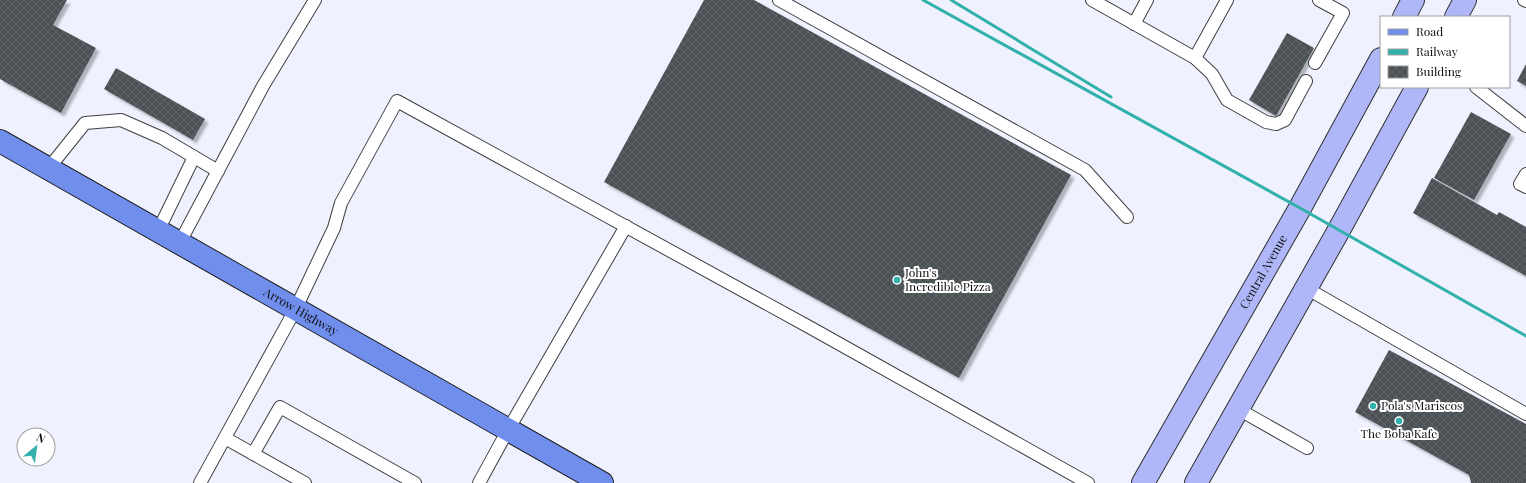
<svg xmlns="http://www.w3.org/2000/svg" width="1526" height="483" font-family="'Playfair Display',serif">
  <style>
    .building { fill: url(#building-cross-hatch); filter: url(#shadow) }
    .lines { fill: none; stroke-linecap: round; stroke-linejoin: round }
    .lane-casing { stroke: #404040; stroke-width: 14 }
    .secondary-casing { stroke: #2f2f2f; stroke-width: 24 }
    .primary-casing { stroke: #1e1e1e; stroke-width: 24 }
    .lane { stroke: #fff; stroke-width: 12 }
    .secondary { stroke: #b0b7f8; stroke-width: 22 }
    .primary { stroke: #708eec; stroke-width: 22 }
    .rail { stroke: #32b1ac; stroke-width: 3 }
    .poi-dot { fill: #32b1ac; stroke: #fff; stroke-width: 1.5 }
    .labels { text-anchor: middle; stroke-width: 4; stroke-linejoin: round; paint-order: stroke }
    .street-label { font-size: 12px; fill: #0d0d0d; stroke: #fff }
    .poi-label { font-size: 12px; fill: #0d0d0d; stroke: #fff; text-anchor: start }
  </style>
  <defs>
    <pattern id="building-cross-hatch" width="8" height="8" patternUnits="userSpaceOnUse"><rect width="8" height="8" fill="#4b5155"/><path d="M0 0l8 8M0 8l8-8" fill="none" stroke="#606568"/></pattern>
    <filter id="shadow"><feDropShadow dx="3.5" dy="3.5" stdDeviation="1" flood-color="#0004"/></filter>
  </defs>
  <rect width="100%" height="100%" fill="#eff2fe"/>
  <g class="building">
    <path d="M0,0H67L53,25L96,48L61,113L0,79Z"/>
    <path d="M704,0H754L1071,175L959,378L604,182Z"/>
    <path d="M1287,33L1314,48L1276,116L1249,100Z"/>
    <path d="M1526,64V86L1517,81Z"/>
    <path d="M116,68L205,119L193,140L104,89Z"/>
    <path d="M1471,112L1511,134L1474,200L1434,178Z"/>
    <path d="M1432,178L1497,215L1499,212L1526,227V276L1413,213Z"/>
    <path d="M1389,350L1526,424V483H1471L1469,475L1355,412Z"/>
  </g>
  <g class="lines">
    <g class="lane-casing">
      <g id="lane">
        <path d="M779,0L1085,170L1127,217"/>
        <path d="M1092,0L1195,58L1227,0"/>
        <path d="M1524,0L1526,1"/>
        <path d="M1134,24L1147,0"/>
        <path d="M1195,58L1212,74L1227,100L1266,122L1276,124L1285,120L1306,81"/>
        <path d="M1315,63L1343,13L1319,0"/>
        <path d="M1476,87L1526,126"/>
        <path d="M48,169L85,123L121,120L162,138L218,171"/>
        <path d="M1526,174L1520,184L1526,187"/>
        <path d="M158,231L194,157"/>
        <path d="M179,244L263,86L315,0"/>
        <path d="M1306,288L1526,414"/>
        <path d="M1238,409L1307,448"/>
        <path d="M225,438L305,483"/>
        <path d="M253,454L280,407L415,483"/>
        <path d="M200,483L295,310L334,228L341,203L397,101L811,328L1088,483"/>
        <path d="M479,483L508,430L626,226"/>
      </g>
    </g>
    <g class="secondary-casing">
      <g id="secondary">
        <path d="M1404,17L1413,0"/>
        <path d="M1456,17L1465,0"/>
        <path id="s1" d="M1143,483L1300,208L1381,59"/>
        <path d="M1196,483L1339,230L1417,87"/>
      </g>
    </g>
    <g class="primary-casing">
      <g id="primary">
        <path id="s2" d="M0,141L602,483"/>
      </g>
    </g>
    <use href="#lane" class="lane"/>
    <use href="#secondary" class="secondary"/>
    <use href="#primary" class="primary"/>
    <g class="rail">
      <path d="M923,0L1300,208L1526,336"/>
      <path d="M951,0L1111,97"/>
    </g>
  </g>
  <g class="poi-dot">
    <circle cx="897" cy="280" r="4"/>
    <circle cx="1373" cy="406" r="4"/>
    <circle cx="1399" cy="421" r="4"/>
  </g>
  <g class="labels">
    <g class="street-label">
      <text dy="4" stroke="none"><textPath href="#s1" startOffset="243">Central Avenue</textPath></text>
      <text dy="4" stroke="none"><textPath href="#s2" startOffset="346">Arrow Highway</textPath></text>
    </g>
    <g class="poi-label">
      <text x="905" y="277">John's<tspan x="905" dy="14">Incredible Pizza</tspan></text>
      <text x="1381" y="410">Pola's Mariscos</text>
      <text x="1399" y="438" text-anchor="middle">The Boba Kafe</text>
    </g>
  </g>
  <rect x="1380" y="16" width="130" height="72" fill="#ffffff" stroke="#9e9e9e"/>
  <rect x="1388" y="29" width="20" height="6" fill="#708eec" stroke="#9e9e9e"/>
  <text x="1416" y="36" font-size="12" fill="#0d0d0d">Road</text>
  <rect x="1388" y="49" width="20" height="6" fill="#32b1ac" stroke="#9e9e9e"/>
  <text x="1416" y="56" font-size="12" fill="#0d0d0d">Railway</text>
  <rect x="1388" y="66" width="20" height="12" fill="url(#building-cross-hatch)" stroke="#9e9e9e"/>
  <text x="1416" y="76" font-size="12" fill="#0d0d0d">Building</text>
  <g transform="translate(36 447) rotate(29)"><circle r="19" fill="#ffffff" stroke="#9e9e9e"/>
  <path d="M0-3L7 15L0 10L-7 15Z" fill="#32b1ac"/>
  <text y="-6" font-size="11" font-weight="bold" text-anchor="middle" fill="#0d0d0d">N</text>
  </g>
</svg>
